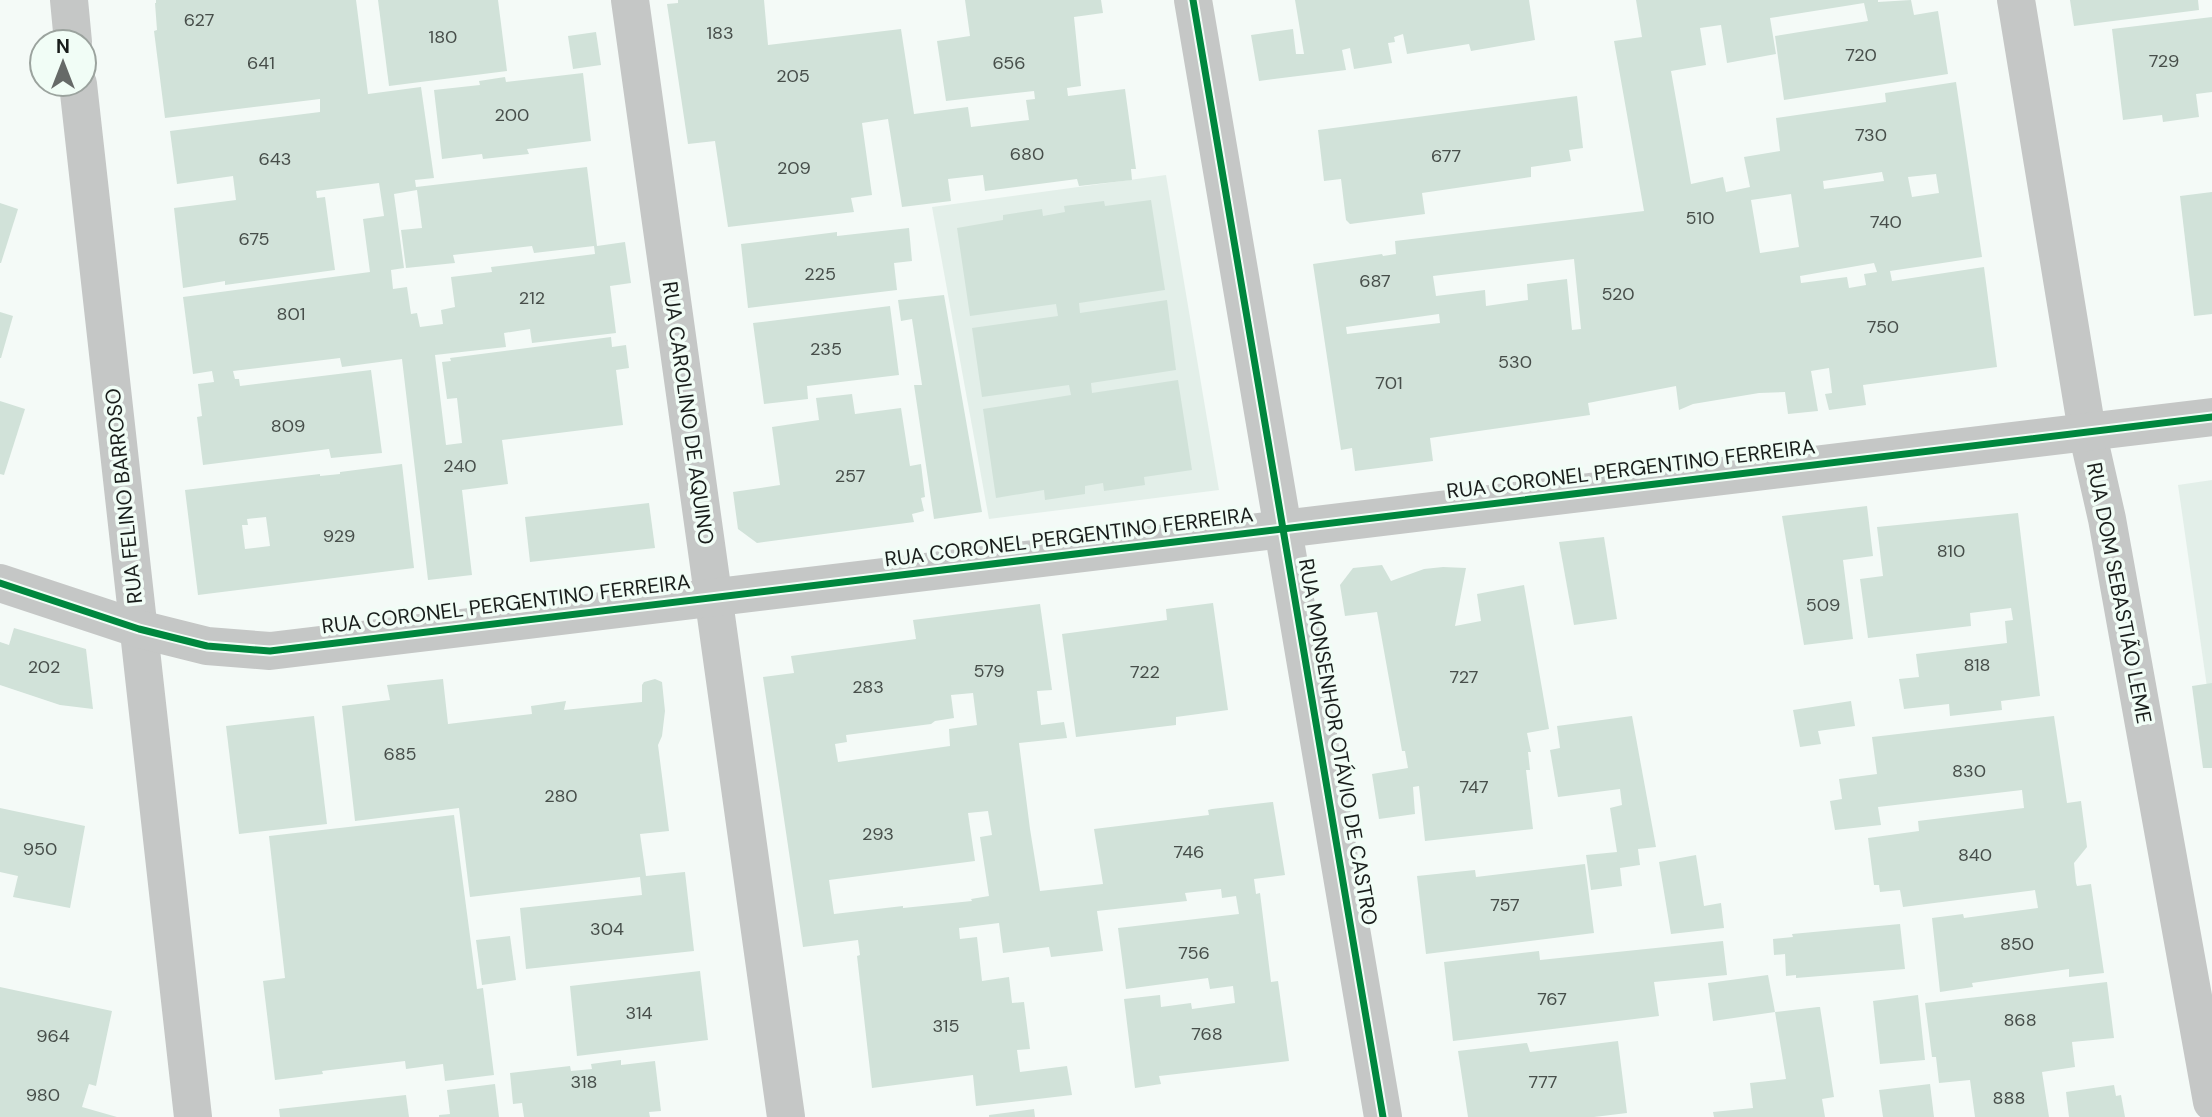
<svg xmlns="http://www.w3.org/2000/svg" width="2212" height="1117" font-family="'DM Sans',sans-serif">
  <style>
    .built { fill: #e3efe9 }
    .building { fill: #d1e2d9; fill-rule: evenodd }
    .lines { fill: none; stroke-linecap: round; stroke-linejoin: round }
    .minor { stroke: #c5c7c6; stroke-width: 38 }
    .cycleway-casing { stroke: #f1fdf6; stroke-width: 11 }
    .cycleway { stroke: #00873e; stroke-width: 7 }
    .labels { text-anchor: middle; stroke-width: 7; stroke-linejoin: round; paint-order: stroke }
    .number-label { font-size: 18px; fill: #474e4a }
    .street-label { font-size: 21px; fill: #191d1b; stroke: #f1fdf6 }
  </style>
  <rect width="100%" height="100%" fill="#f4faf7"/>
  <g class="built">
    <path d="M1166,175L1219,490L989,519L932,207Z"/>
    <path d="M2212,480V722L2178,485Z"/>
  </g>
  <g class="building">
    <path d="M156,0H356L368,94L421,87L434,178L415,180L416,187L587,167L597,246L625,242L631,283L610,286L616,333L532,343L530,329L504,333L506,347L435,355L446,445L462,443L457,398L447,399L442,362L451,361L450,358L611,337L612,347L626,345L629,368L616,370L623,425L502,440L508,484L462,490L472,575L428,580L402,359L342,367L340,358L233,371L235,379H239L240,386L371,370L382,453L331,458L329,449L203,465L197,417L202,416L198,384L214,382L212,371L193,374L183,297L370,272L363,219L384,216L379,183L316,191L317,198L325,197L335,270L225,285V281L183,288L174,208L236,200L233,176L177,184L170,131L320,112V99L165,118L154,31L157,30L155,3H156ZM417,190L422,228L401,230L406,268L455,263L453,255L532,246L534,253L594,246L595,254L491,267L492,272L451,277L455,307L441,310L443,324L420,327L417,313L411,314L407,287L393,289L391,270L404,268L394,194Z"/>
    <path d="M378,0H498L507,71L389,86Z"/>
    <path d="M678,0H764L768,45L901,29L914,114L968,107L971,127L1029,120L1026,100L1035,99L1034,91L946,101L937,41L970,36L965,0H1101L1103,13L1074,17L1081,86L1067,88L1068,96L1125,89L1136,169H1131L1132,180L1079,186L1077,179L985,191L983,175L948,179L951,201L902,207L888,119L862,123L872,195L851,198L854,212L728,227L715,141L688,144L667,4L678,3Z"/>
    <path d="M1295,0H1529L1535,40L1471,51L1469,44L1407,54L1403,34L1394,37L1395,42L1388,43L1392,63L1354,69L1350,48L1342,50L1346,70L1259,81L1251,35L1293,29L1296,54H1304Z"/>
    <path d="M1636,0H1878V2L1911,0L1914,15L1938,11L1948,74L1784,100L1775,36L1868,21L1864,3L1770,18L1776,54L1727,63L1721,25L1700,28L1706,65L1671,71L1691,184L1723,177L1726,192L1750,187L1744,157L1780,151L1776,118L1886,102L1885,93L1956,82L1982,257L1890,271L1892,281L1984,267L1997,367L1863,385L1866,405L1829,410L1825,394L1832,393L1829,368L1811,371L1818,411L1788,414L1785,392L1759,393L1693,404L1679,410L1676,386L1588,403L1590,415L1430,438L1433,461L1355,471L1352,448L1341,450L1313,264L1382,254L1383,256L1396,254L1395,241L1644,211L1614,41L1642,37ZM1882,172L1884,181L1824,189L1823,181ZM1936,174L1939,193L1912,197L1908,177ZM1791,194L1799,247L1760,253L1751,200ZM1574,259L1581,329L1572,330L1567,279L1527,284L1528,300L1486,306L1485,290L1436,296L1433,276ZM1874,263L1877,272L1864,274L1866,285L1849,288L1847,277L1801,283L1800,276ZM1439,314L1440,323L1347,334L1346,327Z"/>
    <path d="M2070,0H2198L2199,10L2074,26Z"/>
    <path d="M2212,17V92L2196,94L2199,117L2163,122L2162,115L2123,120L2112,29Z"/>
    <path d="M596,32L601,65L573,69L568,36Z"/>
    <path d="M583,73L591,141L527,149L529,154L483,159L482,154L442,159L434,90L480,85L479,81L505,77L506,82Z"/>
    <path d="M1577,96L1583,148L1569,150L1571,161L1531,167V177L1422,193L1425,214L1350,224L1346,220L1341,179L1324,181L1318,130Z"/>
    <path d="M2212,192V314L2194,316L2180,196Z"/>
    <path d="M1151,200L1165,290L1079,303L1080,313L1167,300L1176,370L1091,383L1092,393L1178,380L1192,470L1144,477L1145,485L1104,491L1103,483L1085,486V494L1045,500L1044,490L996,498L983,409L1071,395L1069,385L982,397L972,328L1058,316L1056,304L970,316L957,228L1003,220V215L1042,209L1043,216L1065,212L1064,206L1104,201L1105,206Z"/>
    <path d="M0,203L18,209L1,263H0Z"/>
    <path d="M909,228L912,261L894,263L897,290L748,308L741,244L837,232V236Z"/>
    <path d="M944,295L982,512L934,519L914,385H922L912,319L901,321L898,300Z"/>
    <path d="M890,306L899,375L807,386L808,399L764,404L753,323Z"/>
    <path d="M0,312L13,316L1,358H0Z"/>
    <path d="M852,394L855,414L901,408L910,466L921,464L925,497L921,498L924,511L912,514L914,522L757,543L738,529L733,492L780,485L772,427L819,420L816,398Z"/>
    <path d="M0,401L25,409L4,475L0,474Z"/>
    <path d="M402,464L414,568L198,595L185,490L320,474V476L340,474V472ZM266,517L270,546L245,549L242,525H248L247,519Z"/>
    <path d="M649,503L655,548L530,562L525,517Z"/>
    <path d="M1867,506L1873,556L1843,560L1853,639L1804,645L1782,516Z"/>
    <path d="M2018,513L2040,696L2001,701L2002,710L1950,716L1949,704L1904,709L1899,679L1919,677L1916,654L2007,643L2005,621L2013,620L2011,608L1970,613L1971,626L1868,638L1860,579L1883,576L1877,527Z"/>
    <path d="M1604,537L1617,619L1574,625L1559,542Z"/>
    <path d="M1382,565L1391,581L1424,569L1443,567L1466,568L1455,626L1481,621L1477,594L1524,585L1549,729L1527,733L1531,752H1528L1530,770H1526L1533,829L1425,841L1419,786L1413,787L1415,814L1379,819L1372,774L1408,768L1405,751H1402L1377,612L1345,616L1340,585L1353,568Z"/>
    <path d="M1213,603L1228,710L1176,717V725L1076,737L1062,634L1167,620L1166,609Z"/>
    <path d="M1040,604L1052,690L1037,691L1041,725L1064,722L1067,738L1019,743L1030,829L1040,891L1103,884L1094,829L1209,815L1208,810L1212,809L1273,802L1285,875L1254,879L1256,894L1260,893L1271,982L1278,981L1289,1061L1159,1076L1161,1084L1135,1088L1124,999L1160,995L1161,1007L1191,1003L1192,1009L1235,1003L1233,986L1210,989L1208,978L1126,989L1118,928L1239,914L1236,896L1222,898L1221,889L1185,893L1187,901L1097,911L1103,951L1051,957L1049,947L1003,953L999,923L959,928L960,939L977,937L982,981L1009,977L1012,1003L1024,1002L1030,1049L1017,1050L1020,1072L1067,1066L1072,1095L976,1106L973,1075L872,1088L857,956L860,955L858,940L803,947L763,677L794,673L791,656L916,639L913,620ZM973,693L977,725L949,729L950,746L838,762L835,744L847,742L846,735L931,724L935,721L954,718L951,695ZM988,811L992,835L980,837L989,896L971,899L972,901L903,908V906L834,914L829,880L975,861L968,813Z"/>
    <path d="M14,628L86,649L93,709L60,705L0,685V642L9,645Z"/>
    <path d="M443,679L448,724L532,714L531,706L566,701L564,710L642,702V685L644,682L655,679L662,682L665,711L662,736L658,745L669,831L640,834L646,876L685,872L694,951L526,969L520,908L642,895L640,877L470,897L459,808L355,821L342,706L390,700L387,685Z"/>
    <path d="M2212,683V768H2203L2192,686Z"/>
    <path d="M1851,701L1855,726L1818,731L1821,744L1800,747L1793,710Z"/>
    <path d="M314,716L327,824L239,834L226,726Z"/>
    <path d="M1632,716L1656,847L1638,849L1640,865L1620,868L1622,886L1591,890L1586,855L1617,852L1610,808L1622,805L1620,789L1558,797L1550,750L1560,748L1557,726Z"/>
    <path d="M2054,716L2067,803L2081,801L2087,847L2074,863L2076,883L2077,886L2091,884L2104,973L2069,977V969L1972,983L1973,987L1940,992L1932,918L1963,914L1964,918L2038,908L2035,890L1903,907L1900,890L1880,892L1879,885H1874L1868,838L1919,831L1918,821L2024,808L2022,790L1878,807L1881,825L1835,830L1830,801L1842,799L1839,779L1877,774L1872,737Z"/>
    <path d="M0,808L85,826L70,908L13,897L18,876L0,872Z"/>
    <path d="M454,815L477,989L483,988L494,1075L445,1081L443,1064L406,1069L405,1061L322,1071L323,1074L275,1080L263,981L285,978L269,836Z"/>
    <path d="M1696,855L1704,906L1721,903L1724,928L1671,934L1659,862Z"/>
    <path d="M1585,864L1594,933L1426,954L1417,876L1475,870L1476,877Z"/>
    <path d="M1900,924L1905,969L1796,978V975L1786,976L1785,954L1774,955L1773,939L1793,937L1792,934Z"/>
    <path d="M510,936L516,980L482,985L476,940Z"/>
    <path d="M1723,941L1727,975L1654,982L1659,1016L1453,1041L1444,962L1539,951L1540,960Z"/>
    <path d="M700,971L708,1040L577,1056L570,986Z"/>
    <path d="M1768,975L1775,1012L1713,1021L1708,983Z"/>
    <path d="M2107,982L2114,1038L2072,1042L2075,1067L2042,1072L2049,1117H1975L1970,1080L1939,1083L1936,1057H1932L1925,1003Z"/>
    <path d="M0,987L112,1011L96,1086L89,1084L82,1107L117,1117H0Z"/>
    <path d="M1918,995L1925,1060L1880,1064L1873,1001Z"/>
    <path d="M1818,1007H1820L1834,1097L1822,1099L1825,1117H1714L1713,1112L1753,1108L1750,1083L1786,1079L1775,1012Z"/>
    <path d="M1618,1041L1627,1113L1594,1117H1468L1458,1051L1527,1043L1530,1052Z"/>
    <path d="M621,1060V1065L655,1061L661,1111L649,1112L650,1117H524L522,1103L513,1104L510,1073L570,1066L571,1071L592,1069L591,1064Z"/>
    <path d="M495,1084L499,1117H439V1115L450,1114L447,1090Z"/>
    <path d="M1930,1084L1934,1117H1883L1879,1090Z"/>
    <path d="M2114,1085L2116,1096L2121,1095L2125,1117H2069L2066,1092Z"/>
    <path d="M406,1095L409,1117H280L279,1109Z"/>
    <path d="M1034,1109L1035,1117H989V1115Z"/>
  </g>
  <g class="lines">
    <g class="minor">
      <path d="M69,0L73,42"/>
      <path d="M630,0L786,1117"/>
      <path d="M1193,0L1383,1117"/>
      <path d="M2016,0L2087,431L2107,519L2212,1102"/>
      <path d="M78,84L193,1117"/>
      <path d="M0,583L139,629L207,646L270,651L2212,417"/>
    </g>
    <g class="cycleway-casing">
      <g id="cycleway">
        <path d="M1193,0L1383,1117"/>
        <path d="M0,583L139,629L207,646L270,651L2212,417"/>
      </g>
    </g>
    <use href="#cycleway" class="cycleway"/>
  </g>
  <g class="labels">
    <g class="number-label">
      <text x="199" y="26">627</text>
      <text x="720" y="39">183</text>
      <text x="443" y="43">180</text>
      <text x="1861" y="61">720</text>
      <text x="2164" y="67">729</text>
      <text x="261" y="69">641</text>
      <text x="1009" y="69">656</text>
      <text x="793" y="82">205</text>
      <text x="512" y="121">200</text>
      <text x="1871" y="141">730</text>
      <text x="1027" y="160">680</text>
      <text x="1446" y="162">677</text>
      <text x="275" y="165">643</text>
      <text x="794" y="174">209</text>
      <text x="1700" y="224">510</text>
      <text x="1886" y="228">740</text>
      <text x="254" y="245">675</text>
      <text x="820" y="280">225</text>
      <text x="1375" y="287">687</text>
      <text x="1618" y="300">520</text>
      <text x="532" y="304">212</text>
      <text x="291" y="320">801</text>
      <text x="1883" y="333">750</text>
      <text x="826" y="355">235</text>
      <text x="1515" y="368">530</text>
      <text x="1389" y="389">701</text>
      <text x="288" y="432">809</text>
      <text x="460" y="472">240</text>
      <text x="850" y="482">257</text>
      <text x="339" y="542">929</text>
      <text x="1951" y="557">810</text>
      <text x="1823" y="611">509</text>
      <text x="1977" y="671">818</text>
      <text x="44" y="673">202</text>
      <text x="989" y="677">579</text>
      <text x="1145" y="678">722</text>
      <text x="1464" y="683">727</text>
      <text x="868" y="693">283</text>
      <text x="400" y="760">685</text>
      <text x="1969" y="777">830</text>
      <text x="1474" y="793">747</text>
      <text x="561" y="802">280</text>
      <text x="878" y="840">293</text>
      <text x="40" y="855">950</text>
      <text x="1189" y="858">746</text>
      <text x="1975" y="861">840</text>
      <text x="1505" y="911">757</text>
      <text x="607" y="935">304</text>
      <text x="2017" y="950">850</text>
      <text x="1194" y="959">756</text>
      <text x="1552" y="1005">767</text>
      <text x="639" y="1019">314</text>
      <text x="2020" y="1026">868</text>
      <text x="946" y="1032">315</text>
      <text x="1207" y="1040">768</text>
      <text x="53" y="1042">964</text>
      <text x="584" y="1088">318</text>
      <text x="1543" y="1088">777</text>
      <text x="43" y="1101">980</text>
      <text x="2009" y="1104">888</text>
    </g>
    <g class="street-label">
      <text transform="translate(688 413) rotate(82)" y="7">RUA CAROLINO DE AQUINO</text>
      <text transform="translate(1631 469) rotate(-7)" y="7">RUA CORONEL PERGENTINO FERREIRA</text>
      <text transform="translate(124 496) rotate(-96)" y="7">RUA FELINO BARROSO</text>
      <text transform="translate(1069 537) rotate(-7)" y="7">RUA CORONEL PERGENTINO FERREIRA</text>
      <text transform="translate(2119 593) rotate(79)" y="7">RUA DOM SEBASTIÃO LEME</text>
      <text transform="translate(506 604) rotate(-7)" y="7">RUA CORONEL PERGENTINO FERREIRA</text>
      <text transform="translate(1338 742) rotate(80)" y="7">RUA MONSENHOR OTÁVIO DE CASTRO</text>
    </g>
  </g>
  <g transform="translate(63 63)"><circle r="33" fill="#f1fdf6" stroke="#9ba39e" stroke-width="2"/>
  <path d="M0-5L12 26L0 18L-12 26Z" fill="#666a68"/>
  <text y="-10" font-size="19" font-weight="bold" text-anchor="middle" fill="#191d1b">N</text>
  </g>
</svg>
